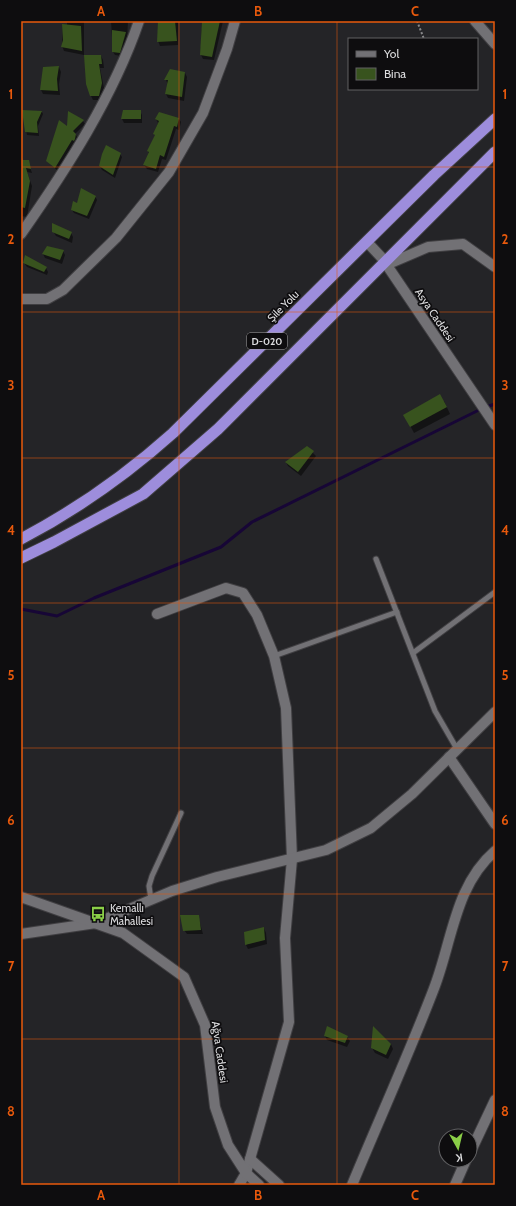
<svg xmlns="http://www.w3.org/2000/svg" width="516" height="1206" font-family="Cabin,sans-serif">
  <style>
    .shadow { fill: #0007 }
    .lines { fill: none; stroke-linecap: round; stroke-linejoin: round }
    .stream { stroke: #170636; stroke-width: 3 }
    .building { fill: #38531e }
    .service-casing { stroke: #403f42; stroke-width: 7 }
    .minor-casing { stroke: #403f42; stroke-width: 12 }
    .tertiary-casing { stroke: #403f42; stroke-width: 12 }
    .trunk-casing { stroke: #403f42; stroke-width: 13 }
    .path { stroke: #88888a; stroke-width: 2; stroke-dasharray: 2 2; stroke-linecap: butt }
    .service { stroke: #727175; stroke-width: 5 }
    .minor { stroke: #727175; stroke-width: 10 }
    .tertiary { stroke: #727175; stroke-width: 10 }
    .trunk { stroke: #9d8ddc; stroke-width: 11 }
    .grid { fill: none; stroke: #e8590c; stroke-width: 1; stroke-opacity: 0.55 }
    .labels { text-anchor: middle; stroke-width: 3.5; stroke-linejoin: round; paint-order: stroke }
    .shield { fill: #0e0d0f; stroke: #a09fa1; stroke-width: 1 }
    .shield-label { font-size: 10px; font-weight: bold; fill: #dedee0 }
    .street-label { font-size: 11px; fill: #dedee0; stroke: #0e0d0f }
    .poi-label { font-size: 11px; fill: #dedee0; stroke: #0e0d0f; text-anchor: start }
    .neatline { fill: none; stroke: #e8590c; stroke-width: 1.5 }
    .grid-label { font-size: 13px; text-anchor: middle; font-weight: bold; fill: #e8590c }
  </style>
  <rect width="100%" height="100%" fill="#242427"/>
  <g class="shadow">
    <path d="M67,21H89L84,22V55L64,51L62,46L63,25L67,26Z"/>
    <path d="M111,21H128L127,42L122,56L115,55L113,52Z"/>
    <path d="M159,21H178V45L160,46L158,41Z"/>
    <path d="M202,21H223L214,60L203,59L201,55Z"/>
    <path d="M101,56L103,60L104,68H100L104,88L101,100H93L91,96Z"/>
    <path d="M59,67L61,72L59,84L60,95L43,94L41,90L44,68Z"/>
    <path d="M171,71L185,73L187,77L184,101L168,98L166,94L168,85L166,80Z"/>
    <path d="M23,111L42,112L43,114L38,126L39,136L27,135Z"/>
    <path d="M124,111H140L142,115V123H124L122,119Z"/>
    <path d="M156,119H179L181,122L179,130L176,129L166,160L162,159L158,172L147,169L144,165L149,154L148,151L156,136L154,134L158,123Z"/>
    <path d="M83,121L85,124L75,134L78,138L76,144L74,143L58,171L47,161L68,128Z"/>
    <path d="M120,154L122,157L115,178L102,170L100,166Z"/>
    <path d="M21,161H28L32,173L27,172L32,186L27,217L21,216Z"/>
    <path d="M95,196L97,200L89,219L74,213L72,210L78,204Z"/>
    <path d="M53,231L71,233L73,237L72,243L56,236Z"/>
    <path d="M63,251L65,255L62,264L45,258L43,254Z"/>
    <path d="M24,263L46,268L48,272L47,275L27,267Z"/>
    <path d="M444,401L450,414L414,433L405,416Z"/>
    <path d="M307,447L316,456L301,476L288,466L286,462Z"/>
    <path d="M198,916L203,934H187L184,930Z"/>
    <path d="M264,928L266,933L267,944L248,949L246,945Z"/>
    <path d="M325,1036L347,1037L350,1041L347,1047L327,1040Z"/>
    <path d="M391,1044L393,1049L388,1059L375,1053L372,1048Z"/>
  </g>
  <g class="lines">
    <g class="stream">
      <path d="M486,407L495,404"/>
      <path d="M21,609L57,616L94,598L221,547L252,522L481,409"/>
    </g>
  </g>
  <g class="building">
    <path d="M158,21H175L177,41L157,42Z"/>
    <path d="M202,21H220L212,57L200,55Z"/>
    <path d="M62,24L81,26L82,51L61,47L63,40Z"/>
    <path d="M112,30L126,32L120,53L112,52Z"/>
    <path d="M84,55H101L102,64H99L102,83L99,96H90L86,84Z"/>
    <path d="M59,66L57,79L58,91L40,90L43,67Z"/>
    <path d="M170,69L185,72L182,97L165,94L168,80H164Z"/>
    <path d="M22,110L42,111L37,122L38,133L25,132Z"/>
    <path d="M123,110H141V119H121Z"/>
    <path d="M68,111L84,120L73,131L76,134L75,139L74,141L72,140L55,168L46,161L59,120L67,126Z"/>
    <path d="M159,112L179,118L177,127L174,126L164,157L160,155L156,169L143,165L149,152L147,151L155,135L153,134L159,121L155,119Z"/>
    <path d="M106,145L121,153L113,175L99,166L102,154Z"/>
    <path d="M22,158L23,160H29L31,169L26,168L30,181L25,208L21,207V159Z"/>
    <path d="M81,188L96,196L87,216L71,210L73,201L77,203Z"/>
    <path d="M52,223L72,232L69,239L52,232Z"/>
    <path d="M47,246L64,250L60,260L42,254Z"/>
    <path d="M25,255L47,267L44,272L23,263Z"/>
    <path d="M440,394L447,407L410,427L403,415Z"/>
    <path d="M307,446L314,451L298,472L285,462Z"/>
    <path d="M180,915H199L201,930L183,931Z"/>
    <path d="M264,927L265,940L245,945L244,932Z"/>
    <path d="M327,1026L348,1036L345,1043L324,1036Z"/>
    <path d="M373,1026L391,1044L386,1055L371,1048Z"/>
  </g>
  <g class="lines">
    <g class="service-casing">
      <g id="service">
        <path d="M376,559L435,711L457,749"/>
        <path d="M413,653L495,592"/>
        <path d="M274,656L397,612"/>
        <path d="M151,899L149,886L152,876L181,813"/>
      </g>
    </g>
    <g class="minor-casing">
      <g id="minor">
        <path d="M475,21L495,44"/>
        <path d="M21,234C67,168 113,97 139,21"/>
        <path d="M386,265L428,247L463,244L495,267"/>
        <path d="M21,299H47L63,290L116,238L169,172L203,113L227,49L235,21"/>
        <path d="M157,614L226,588L243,593L257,615L274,656L286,708L292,859L285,938L289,1022L246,1173L239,1185"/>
        <path d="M449,757L495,824"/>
        <path d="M21,934L96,923L172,891L217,877L326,850L371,828L412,794L495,712"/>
        <path d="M470,1153L495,1100"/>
        <path d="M250,1159L279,1185"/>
        <path d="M352,1185C379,1120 408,1056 433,991C452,944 454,886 495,851"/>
        <path d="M455,1185L466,1160"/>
      </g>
    </g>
    <g class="tertiary-casing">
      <g id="tertiary">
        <path d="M367,242L382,258L495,425"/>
        <path d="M21,897L123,933L184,977L205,1025L215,1107L228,1145L246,1173L259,1185"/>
      </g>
    </g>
    <g class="trunk-casing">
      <g id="trunk">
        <path d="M21,539C78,509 125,476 173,433L434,175L495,119"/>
        <path d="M21,558L54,542L143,494L218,429L495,152"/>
      </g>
    </g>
    <path class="path" d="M417,21L424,39"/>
    <use href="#service" class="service"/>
    <use href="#minor" class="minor"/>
    <use href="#tertiary" class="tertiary"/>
    <use href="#trunk" class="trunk"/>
  </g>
  <path class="grid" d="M179,21V1185M337,21V1185M21,167H495M21,312H495M21,458H495M21,603H495M21,748H495M21,894H495M21,1039H495"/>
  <defs>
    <g id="bus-bare" transform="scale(1.2)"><path d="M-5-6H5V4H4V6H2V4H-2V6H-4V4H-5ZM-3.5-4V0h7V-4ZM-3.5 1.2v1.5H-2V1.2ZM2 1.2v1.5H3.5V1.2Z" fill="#8ace47" stroke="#0e0d0f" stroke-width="2.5" paint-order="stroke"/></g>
  </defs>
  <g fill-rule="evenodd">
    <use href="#bus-bare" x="98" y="914"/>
  </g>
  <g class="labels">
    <rect class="shield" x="247" y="333" width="40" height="16" rx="3"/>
    <g class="shield-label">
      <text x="267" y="345">D-020</text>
    </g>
    <g class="street-label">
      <text transform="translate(283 306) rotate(-45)" y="4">Şile Yolu</text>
      <text transform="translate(435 315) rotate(56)" y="4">Asya Caddesi</text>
      <text transform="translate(220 1052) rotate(82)" y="4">Ağva Caddesi</text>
    </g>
    <g class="poi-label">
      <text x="110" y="912">Kemallı<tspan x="110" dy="13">Mahallesi</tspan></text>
    </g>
  </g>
  <rect width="516" height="1206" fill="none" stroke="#0e0d0f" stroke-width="44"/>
  <rect x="348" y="38" width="130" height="52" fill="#0e0d0f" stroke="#616163"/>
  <rect x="356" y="51" width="20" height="6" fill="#727175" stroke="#616163"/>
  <text x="384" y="58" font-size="12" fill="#dedee0">Yol</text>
  <rect x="356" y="68" width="20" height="12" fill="#38531e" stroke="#616163"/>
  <text x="384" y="78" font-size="12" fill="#dedee0">Bina</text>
  <g transform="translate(458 1148) rotate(172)"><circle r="19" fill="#0e0d0f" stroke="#616163"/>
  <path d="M0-3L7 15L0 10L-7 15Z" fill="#8ace47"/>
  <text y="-6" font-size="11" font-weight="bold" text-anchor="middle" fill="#dedee0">K</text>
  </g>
  <rect x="22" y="22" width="472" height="1162" class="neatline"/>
  <g class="grid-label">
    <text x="101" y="16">A</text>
    <text x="258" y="16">B</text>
    <text x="415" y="16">C</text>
    <text x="11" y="99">1</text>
    <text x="505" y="99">1</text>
    <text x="11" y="244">2</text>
    <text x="505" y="244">2</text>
    <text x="11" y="390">3</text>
    <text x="505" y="390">3</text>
    <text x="11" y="535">4</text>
    <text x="505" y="535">4</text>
    <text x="11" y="680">5</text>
    <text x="505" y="680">5</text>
    <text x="11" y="825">6</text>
    <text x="505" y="825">6</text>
    <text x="11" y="971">7</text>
    <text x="505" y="971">7</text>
    <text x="11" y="1116">8</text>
    <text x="505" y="1116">8</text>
    <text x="101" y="1200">A</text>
    <text x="258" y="1200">B</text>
    <text x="415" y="1200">C</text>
  </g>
</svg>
